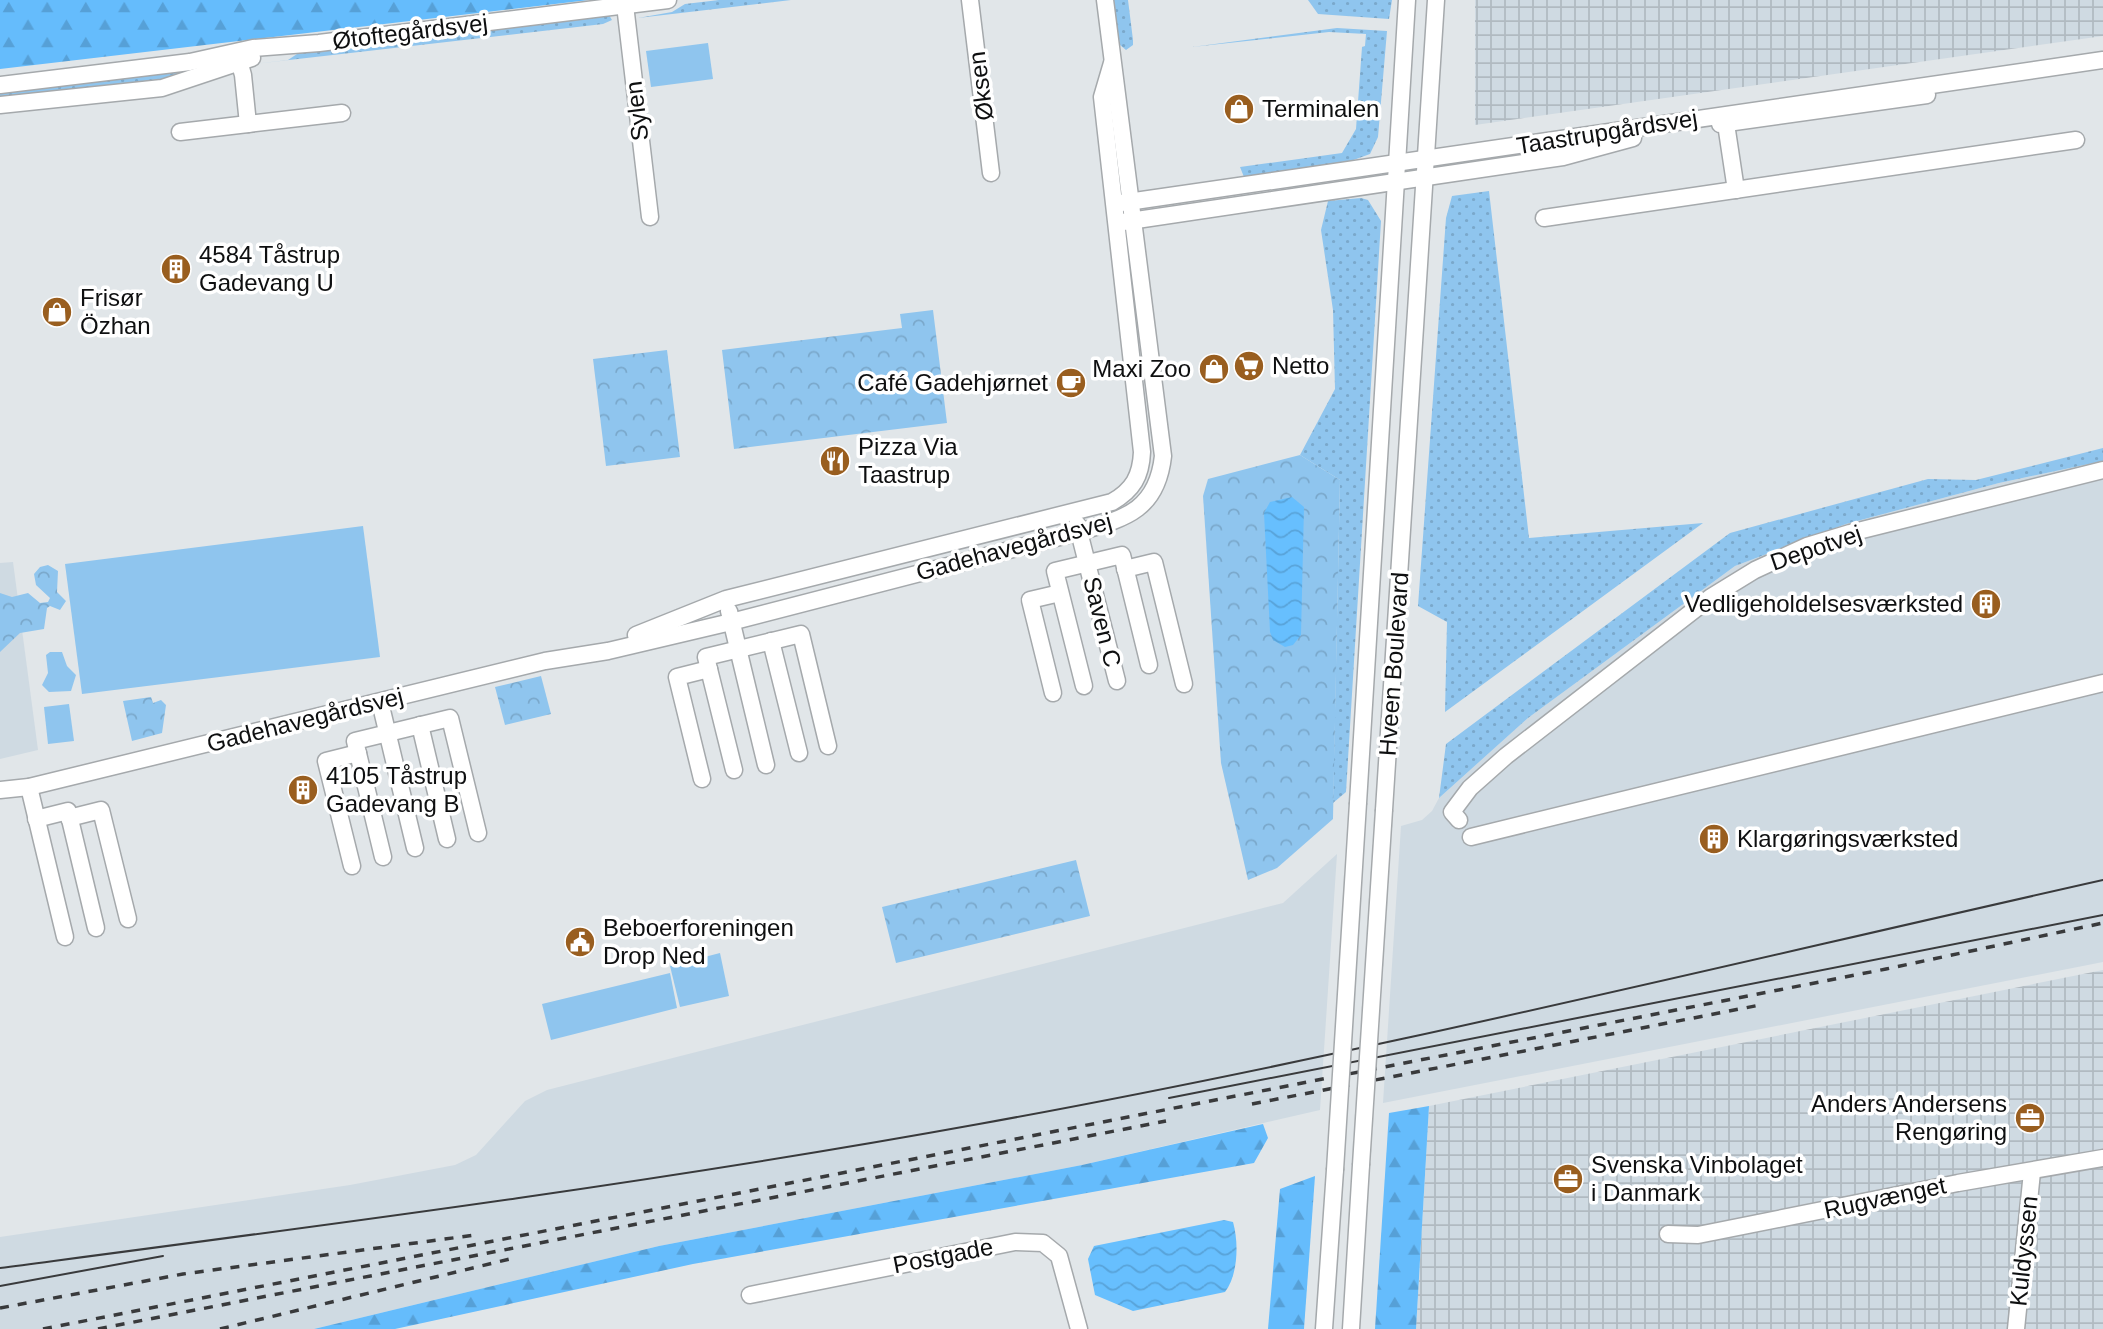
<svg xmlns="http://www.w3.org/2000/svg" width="2103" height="1329" font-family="Arial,sans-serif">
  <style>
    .built { fill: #cfdae2 }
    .industrial { fill: url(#industrial-grid) }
    .grass { fill: url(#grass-dots) }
    .forest { fill: url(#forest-firs) }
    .park { fill: url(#park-crowns) }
    .pitch { fill: #8fc5ee }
    .water { fill: url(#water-waves) }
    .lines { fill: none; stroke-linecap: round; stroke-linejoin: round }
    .minor-casing { stroke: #a5a9ac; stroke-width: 19 }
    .minor { stroke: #fff; stroke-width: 16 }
    .tram { stroke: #393a3c; stroke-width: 2 }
    .rail { stroke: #393a3c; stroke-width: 3.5; stroke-dasharray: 9 9; stroke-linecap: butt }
    .minor-bridge-casing { stroke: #a5a9ac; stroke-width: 19; stroke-linecap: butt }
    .minor-bridge { stroke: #fff; stroke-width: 16 }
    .labels { text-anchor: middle; stroke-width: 7; stroke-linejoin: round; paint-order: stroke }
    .street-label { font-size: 24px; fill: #0e0f10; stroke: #fff }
    .poi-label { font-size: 24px; fill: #0e0f10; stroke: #fff; text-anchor: start }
  </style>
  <defs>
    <pattern id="industrial-grid" width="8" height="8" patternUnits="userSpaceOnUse" patternTransform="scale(1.75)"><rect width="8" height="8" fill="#cfdae2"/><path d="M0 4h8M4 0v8" fill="none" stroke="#b1bac1"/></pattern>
    <pattern id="grass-dots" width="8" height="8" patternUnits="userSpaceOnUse" patternTransform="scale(1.75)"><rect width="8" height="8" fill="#8fc5ee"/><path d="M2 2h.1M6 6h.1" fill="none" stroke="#7aa8cb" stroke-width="1.8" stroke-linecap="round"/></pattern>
    <pattern id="forest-firs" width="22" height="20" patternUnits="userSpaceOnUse" patternTransform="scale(1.75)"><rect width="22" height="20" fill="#65bcfc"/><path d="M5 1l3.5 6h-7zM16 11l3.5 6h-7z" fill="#56a0d7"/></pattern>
    <pattern id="park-crowns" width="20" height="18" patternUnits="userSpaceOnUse" patternTransform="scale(1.75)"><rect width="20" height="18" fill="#8fc5ee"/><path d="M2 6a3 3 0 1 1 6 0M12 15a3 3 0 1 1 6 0" fill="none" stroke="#7aa8cb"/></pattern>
    <pattern id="water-waves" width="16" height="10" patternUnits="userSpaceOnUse" patternTransform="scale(1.75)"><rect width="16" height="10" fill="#67bffe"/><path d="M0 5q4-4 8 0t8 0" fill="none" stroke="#58a3d9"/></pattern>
  </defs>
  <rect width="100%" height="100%" fill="#e1e6e9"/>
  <g class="built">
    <path d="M2103,461V962L1383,1103L1401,826L1422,820L1432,811L1439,798L1528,718L1735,566L1846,524L1999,483Z"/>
    <path d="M13,562L38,750L0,759V563Z"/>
    <path d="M1337,854L1320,1110L1082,1165L659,1246L314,1329H0V1237L350,1185L455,1165L476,1155L525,1101L547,1090L1283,903Z"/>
  </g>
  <g class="industrial">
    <path d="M1475,0H2103V36L1475,125Z"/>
    <path d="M2103,970V1329H1416L1429,1106Z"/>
  </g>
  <g class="grass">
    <path d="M719,0H791L638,18L672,12L685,4Z"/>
    <path d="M1113,0H1128L1133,40V45L1126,50L1120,45Z"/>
    <path d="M1308,0H1392L1389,19L1318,14Z"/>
    <path d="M609,15L612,20L603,24L254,64L288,60L300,52Z"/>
    <path d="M1337,28L1387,31L1378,137L1370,154L1348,162L1244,177L1240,167L1342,153L1356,129L1362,47L1365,46L1366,34L1329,32L1192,47Z"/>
    <path d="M194,65V72L168,78L0,99V90Z"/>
    <path d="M1489,191L1529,538L1703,523L1445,712L1447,622L1418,606L1446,218L1452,196Z"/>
    <path d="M1361,198L1368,200L1381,221L1346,792L1333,803L1340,480L1300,455L1335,389L1333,310L1321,230L1328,201Z"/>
    <path d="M2103,448V461L1999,483L1846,524L1735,566L1528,718L1439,798L1446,744L1730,533L1928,479L1976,480Z"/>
  </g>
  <g class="forest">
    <path d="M0,0H589L0,69Z"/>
    <path d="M1429,1106L1416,1329H1375L1389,1113Z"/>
    <path d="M1263,1124L1268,1138L1254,1163L693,1264L395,1329H314L659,1246L1082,1165Z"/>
    <path d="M1315,1176L1304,1329H1268L1280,1189Z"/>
  </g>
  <g class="park">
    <path d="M933,310L947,423L734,449L722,350L902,328L900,314Z"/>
    <path d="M667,350L680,457L606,466L593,359Z"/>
    <path d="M1300,455L1340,480L1333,819L1277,868L1248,880L1221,763L1203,496L1208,479Z"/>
    <path d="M48,565L58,571L57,592L66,601L60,610L50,606L47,608L44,629L20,633L0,652V593L12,597L28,593L40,603L48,602L50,598L36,585L34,574L40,567Z"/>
    <path d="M541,676L551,714L505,725L495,687Z"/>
    <path d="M151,697L153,703L161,700L166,705L162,733L132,741L123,701Z"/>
    <path d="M1076,860L1090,916L896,963L882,907Z"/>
  </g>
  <g class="pitch">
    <path d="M708,43L713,79L651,87L646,51Z"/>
    <path d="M363,526L380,657L82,694L65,564Z"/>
    <path d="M50,652H62L67,666L76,675L71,691L49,692L42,685L48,673L46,655Z"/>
    <path d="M69,704L74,741L48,744L44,707Z"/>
    <path d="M720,953L729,996L680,1007L670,966Z"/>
    <path d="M670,973L677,1008L551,1040L542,1004Z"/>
  </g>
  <g class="water">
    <path d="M1292,497L1304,507L1301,635L1293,645L1285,647L1273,640L1270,632L1264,513L1270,502Z"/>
    <path d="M1224,1220L1233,1222C1239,1243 1238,1275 1225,1292L1133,1311L1095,1295L1088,1259L1094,1246Z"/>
  </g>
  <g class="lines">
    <g class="minor-casing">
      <g id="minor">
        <path d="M970,0L991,173"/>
        <path d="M625,5L650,217"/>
        <path d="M237,54L243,75L248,124L342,113"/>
        <path d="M0,85L190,62L253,48L319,43L668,0"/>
        <path d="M0,105L162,88L252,58"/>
        <path d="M1720,124L1927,95"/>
        <path d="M1726,124L1736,190"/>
        <path d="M180,132L248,124"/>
        <path d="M1121,203L2103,60"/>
        <path d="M1544,218L2076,140"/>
        <path d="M1123,222L1563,157L1633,138"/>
        <path d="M1077,524L1117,681"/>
        <path d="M1125,569L1154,562L1184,684"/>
        <path d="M729,611L766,765"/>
        <path d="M636,635L726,599L1112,502C1133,490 1141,476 1142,452L1102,97L1112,63"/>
        <path d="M771,641L799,753"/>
        <path d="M1084,686L1055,571L1122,555L1149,665"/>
        <path d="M1053,693L1030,600L1060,593"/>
        <path d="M380,702L415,848"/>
        <path d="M420,725L447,839"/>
        <path d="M734,770L706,657L801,634L828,746"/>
        <path d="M702,779L677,677L709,669"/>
        <path d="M29,787L65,937"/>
        <path d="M0,790L29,787L545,661L608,651L731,622L1079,532C1126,518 1157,510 1163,456L1105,0"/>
        <path d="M1358,803L1407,0"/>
        <path d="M1384,810L1436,0"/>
        <path d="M69,818L101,810L128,919"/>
        <path d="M36,819L68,811L96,928"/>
        <path d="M1459,820L1452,812L1470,788L1506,756L1711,597L1755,570L1807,546L1850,533L2103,470"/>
        <path d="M1471,837L2103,683"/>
        <path d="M383,857L355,741L450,718L478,833"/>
        <path d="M352,866L326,761L358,753"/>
        <path d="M1668,1234L1698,1235L1958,1183L2103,1158"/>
        <path d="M750,1295L1015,1242L1043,1243L1059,1256L1079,1329"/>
        <path d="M1324,1329L1335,1170"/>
        <path d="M1351,1329L1361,1165"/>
        <path d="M2016,1329L2032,1172"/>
      </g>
    </g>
    <use href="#minor" class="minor"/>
    <g class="tram">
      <path d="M1169,1098L2103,915"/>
      <path d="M0,1268C327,1225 654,1183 979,1124C1356,1056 1729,964 2103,880"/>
      <path d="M0,1286L163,1256"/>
    </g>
    <g class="rail">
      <path d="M1252,1104L1760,1005"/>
      <path d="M0,1308L183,1274L475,1235"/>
      <path d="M43,1329L1886,969L2103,923"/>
      <path d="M98,1329L1166,1121"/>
      <path d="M220,1329L510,1259"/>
    </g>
    <g class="minor-bridge-casing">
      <g id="minor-bridge">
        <path d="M1361,1165L1384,810"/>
        <path d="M1335,1170L1358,803"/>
      </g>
    </g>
    <use href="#minor-bridge" class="minor-bridge"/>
  </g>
  <defs>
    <g id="shop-disc" transform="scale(1.575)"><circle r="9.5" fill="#995e1f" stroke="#fff"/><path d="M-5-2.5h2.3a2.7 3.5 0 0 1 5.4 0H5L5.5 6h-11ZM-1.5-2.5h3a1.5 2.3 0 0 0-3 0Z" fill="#fff"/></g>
    <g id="building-disc" transform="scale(1.575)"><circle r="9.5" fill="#995e1f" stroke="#fff"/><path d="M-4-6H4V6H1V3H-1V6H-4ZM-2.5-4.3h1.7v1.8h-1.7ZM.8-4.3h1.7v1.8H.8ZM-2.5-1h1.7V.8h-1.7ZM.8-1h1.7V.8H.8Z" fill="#fff"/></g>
    <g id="supermarket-disc" transform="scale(1.575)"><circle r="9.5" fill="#995e1f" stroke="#fff"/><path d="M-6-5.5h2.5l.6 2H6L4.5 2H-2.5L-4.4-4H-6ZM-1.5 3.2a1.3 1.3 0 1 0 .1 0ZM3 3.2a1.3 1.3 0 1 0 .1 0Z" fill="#fff"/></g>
    <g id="cafe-disc" transform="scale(1.575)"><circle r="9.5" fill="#995e1f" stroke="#fff"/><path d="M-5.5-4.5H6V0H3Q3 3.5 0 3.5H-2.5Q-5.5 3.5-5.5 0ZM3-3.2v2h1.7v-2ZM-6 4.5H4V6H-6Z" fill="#fff"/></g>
    <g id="restaurant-disc" transform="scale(1.575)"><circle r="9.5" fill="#995e1f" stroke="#fff"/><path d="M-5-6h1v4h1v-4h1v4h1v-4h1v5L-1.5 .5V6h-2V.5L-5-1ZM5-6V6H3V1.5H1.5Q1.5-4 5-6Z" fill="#fff"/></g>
    <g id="civic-disc" transform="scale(1.575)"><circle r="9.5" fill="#995e1f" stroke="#fff"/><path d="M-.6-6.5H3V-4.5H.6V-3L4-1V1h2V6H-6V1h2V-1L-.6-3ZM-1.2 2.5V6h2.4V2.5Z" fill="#fff"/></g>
    <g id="office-disc" transform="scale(1.575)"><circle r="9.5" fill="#995e1f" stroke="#fff"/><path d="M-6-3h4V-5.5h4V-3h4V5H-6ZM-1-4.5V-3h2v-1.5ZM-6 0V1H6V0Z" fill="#fff"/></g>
  </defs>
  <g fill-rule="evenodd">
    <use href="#shop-disc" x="1239" y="109"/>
    <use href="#building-disc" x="176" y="269"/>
    <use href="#shop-disc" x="57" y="312"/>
    <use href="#supermarket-disc" x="1249" y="366"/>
    <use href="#shop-disc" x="1214" y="369"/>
    <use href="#cafe-disc" x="1071" y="383"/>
    <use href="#restaurant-disc" x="835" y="461"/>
    <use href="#building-disc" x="1986" y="604"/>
    <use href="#building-disc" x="303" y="790"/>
    <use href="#building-disc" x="1714" y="839"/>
    <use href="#civic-disc" x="580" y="942"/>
    <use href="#office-disc" x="2030" y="1118"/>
    <use href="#office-disc" x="1568" y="1179"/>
  </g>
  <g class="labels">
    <g class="street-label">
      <text transform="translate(410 32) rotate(-7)" y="8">Øtoftegårdsvej</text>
      <text transform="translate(981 86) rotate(-97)" y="8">Øksen</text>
      <text transform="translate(637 111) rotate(-97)" y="8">Sylen</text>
      <text transform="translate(1607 132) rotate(-9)" y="8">Taastrupgårdsvej</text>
      <text transform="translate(1014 547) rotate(-15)" y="8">Gadehavegårdsvej</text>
      <text transform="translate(1816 548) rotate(-19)" y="8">Depotvej</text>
      <text transform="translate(1102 622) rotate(76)" y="8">Saven C</text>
      <text transform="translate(1394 664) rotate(-86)" y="8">Hveen Boulevard</text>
      <text transform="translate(305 720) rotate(-14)" y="8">Gadehavegårdsvej</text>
      <text transform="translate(1885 1198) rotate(-12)" y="8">Rugvænget</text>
      <text transform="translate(2024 1251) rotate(-84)" y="8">Kuldyssen</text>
      <text transform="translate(943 1256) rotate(-11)" y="8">Postgade</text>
    </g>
    <g class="poi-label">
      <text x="1262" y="117">Terminalen</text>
      <text x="199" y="263">4584 Tåstrup<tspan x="199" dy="28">Gadevang U</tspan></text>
      <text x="80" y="306">Frisør<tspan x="80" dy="28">Özhan</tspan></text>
      <text x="1272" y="374">Netto</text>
      <text x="1191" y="377" text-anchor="end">Maxi Zoo</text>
      <text x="1048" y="391" text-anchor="end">Café Gadehjørnet</text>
      <text x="858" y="455">Pizza Via<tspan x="858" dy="28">Taastrup</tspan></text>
      <text x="1963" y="612" text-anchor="end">Vedligeholdelsesværksted</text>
      <text x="326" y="784">4105 Tåstrup<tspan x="326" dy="28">Gadevang B</tspan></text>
      <text x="1737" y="847">Klargøringsværksted</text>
      <text x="603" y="936">Beboerforeningen<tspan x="603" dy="28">Drop Ned</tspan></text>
      <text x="2007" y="1112" text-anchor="end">Anders Andersens<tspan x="2007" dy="28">Rengøring</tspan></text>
      <text x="1591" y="1173">Svenska Vinbolaget<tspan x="1591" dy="28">i Danmark</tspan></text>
    </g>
  </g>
</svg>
